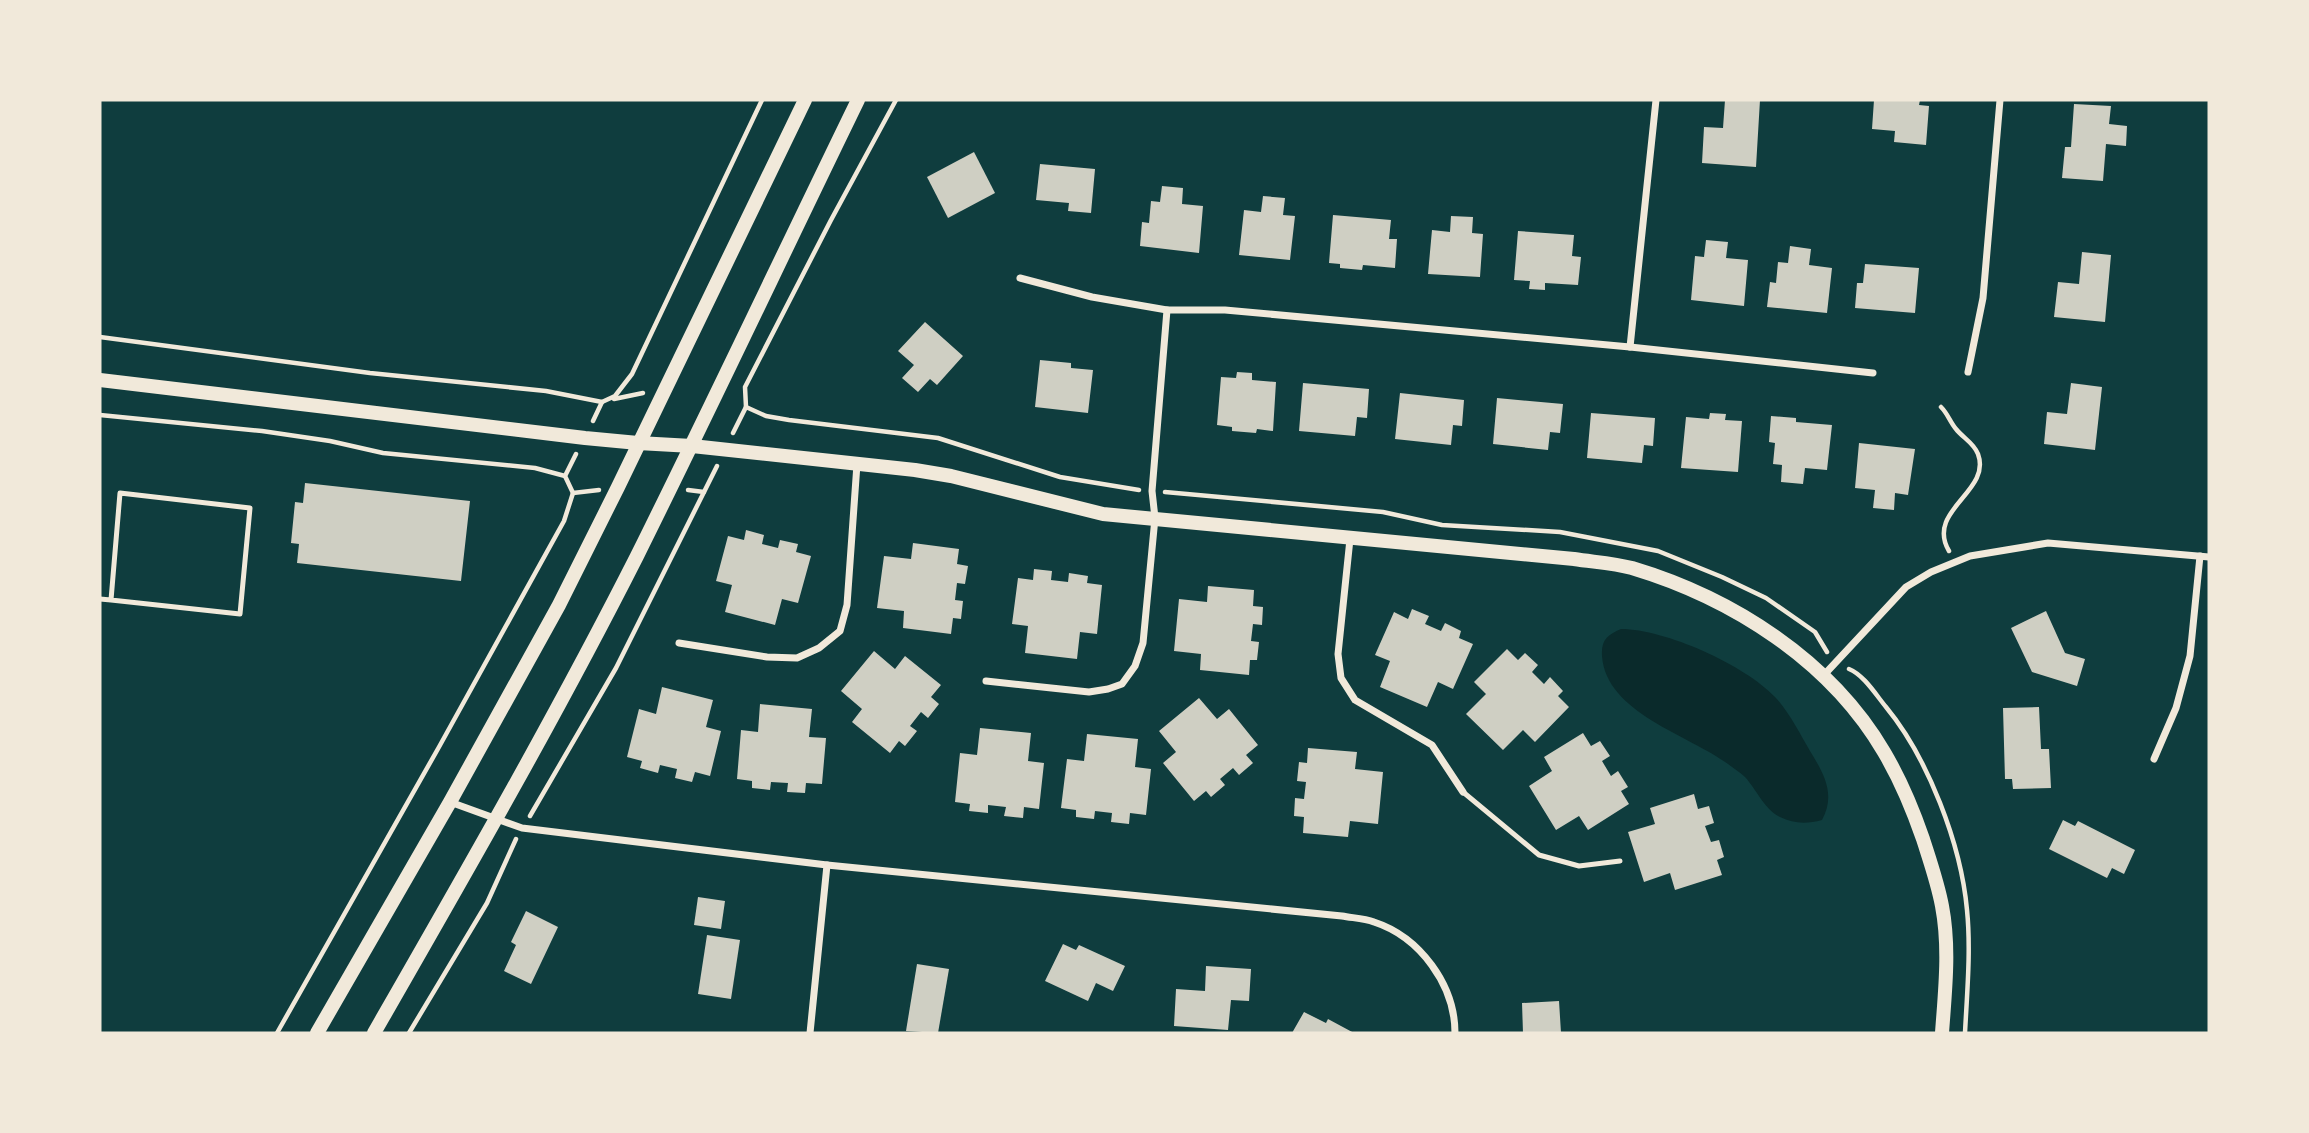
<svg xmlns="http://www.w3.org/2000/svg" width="2309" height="1133" font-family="'Archivo Narrow',sans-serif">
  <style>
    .water { fill: #0a2a2b }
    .building { fill: #cfcfc3 }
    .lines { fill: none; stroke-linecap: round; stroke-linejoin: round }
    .path { stroke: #f1e9da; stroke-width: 4.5 }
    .service { stroke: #f1e9da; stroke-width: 5 }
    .minor { stroke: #f1e9da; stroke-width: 7 }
    .secondary { stroke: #f1e9da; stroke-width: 14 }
  </style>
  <rect width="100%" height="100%" fill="#0f3d3e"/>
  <path class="water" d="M1621,629C1665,629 1745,665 1775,697C1789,712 1800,734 1810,751C1824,774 1836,794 1822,820C1807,824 1794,824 1780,817C1765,810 1756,789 1745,777C1740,772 1733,768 1728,764C1689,735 1606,713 1602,656C1601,640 1607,635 1621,629Z"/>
  <g class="building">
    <path d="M1725,100H1760L1756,167L1702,163L1704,127L1723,128Z"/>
    <path d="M1874,100H1920L1919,105L1929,106L1926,145L1894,142L1895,131L1872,129Z"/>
    <path d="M2074,104L2111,106L2109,124L2127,126L2126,146L2106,144L2103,181L2062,178L2065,147H2071Z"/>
    <path d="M974,152L995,193L948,218L927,177Z"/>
    <path d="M1040,164L1095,169L1091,213L1068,211L1069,203L1036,200Z"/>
    <path d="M1162,186L1183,188L1182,204L1203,206L1199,253L1140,246L1142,222L1149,223L1151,201L1160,202Z"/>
    <path d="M1263,196L1285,198L1283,215L1295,216L1290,260L1239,255L1244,210L1261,212Z"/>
    <path d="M1333,215L1391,220L1389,239H1397L1395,268L1363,265L1362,270L1340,268V264L1329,263Z"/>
    <path d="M1451,216L1473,217L1472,233L1483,234L1480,277L1428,274L1432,230L1450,232Z"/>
    <path d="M1518,231L1574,235L1572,256L1581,257L1578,285L1545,283V290L1529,289L1530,281L1514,280Z"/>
    <path d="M1706,240L1728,242L1726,258L1748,260L1744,306L1691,300L1695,256L1704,257Z"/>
    <path d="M1790,246L1811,249L1809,265L1832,268L1827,313L1767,307L1770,282L1776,283L1778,262L1788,263Z"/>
    <path d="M2082,252L2111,255L2105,322L2054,317L2058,282L2079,284Z"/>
    <path d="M1865,264L1919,268L1915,313L1855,308L1857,283H1863Z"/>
    <path d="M925,322L963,356L937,385L930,379L918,392L902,378L914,365L898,351Z"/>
    <path d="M1040,360L1071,363V368L1093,370L1088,413L1035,407Z"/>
    <path d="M1237,372L1252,373V380L1276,382L1273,431L1257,429L1256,433L1232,431V427L1217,425L1221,377L1236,378Z"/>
    <path d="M1303,383L1369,389L1367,418L1357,417L1355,436L1299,431Z"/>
    <path d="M2071,383L2102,387L2095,450L2044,444L2047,412L2067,414Z"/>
    <path d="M1400,393L1464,400L1462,426L1453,425L1451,445L1395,439Z"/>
    <path d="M1497,398L1563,404L1560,433L1550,432L1548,450L1493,444Z"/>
    <path d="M1591,413L1655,418L1653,446L1644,445L1642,463L1587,458Z"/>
    <path d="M1710,413L1726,414L1725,420L1742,421L1738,472L1681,468L1686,417L1709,419Z"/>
    <path d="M1771,416L1796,418V422L1832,425L1827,470L1805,468L1803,484L1781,482L1782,465L1773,464L1775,443L1769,442Z"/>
    <path d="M1859,443L1915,449L1908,495L1895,493L1894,510L1873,508L1875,490L1855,488Z"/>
    <path d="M305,483L470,501L461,581L297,563L299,544L291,543L295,502L303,503Z"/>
    <path d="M746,530L764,535L762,544L778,548L780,540L798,544L796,552L811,556L798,603L782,599L775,625L725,612L732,585L716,581L728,536L744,540Z"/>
    <path d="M913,543L959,549L957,564L968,566L965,584L957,583L955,600L963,601L961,619L953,618L951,634L903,628L904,611L877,608L884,556L911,559Z"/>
    <path d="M1034,569L1052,571L1051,580L1068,582L1069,573L1088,576L1087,583L1102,585L1097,634L1080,632L1077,659L1025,653L1028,626L1012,624L1018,578L1033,580Z"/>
    <path d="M1208,586L1254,590L1253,606L1263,607L1262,625L1253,624L1251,641L1259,642L1257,660H1250L1249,675L1200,670L1201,654L1174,651L1179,599L1207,602Z"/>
    <path d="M1412,609L1429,616L1425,624L1441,631L1445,623L1461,631L1459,638L1473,644L1453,689L1438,682L1427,707L1380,687L1390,661L1375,655L1394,612L1408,619Z"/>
    <path d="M2046,611L2065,653L2085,659L2077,686L2032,672L2011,628Z"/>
    <path d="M1507,649L1518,660L1525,653L1538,665L1532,672L1544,684L1550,677L1563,691L1558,696L1569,707L1535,742L1523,730L1503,750L1466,714L1486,694L1474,682Z"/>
    <path d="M874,651L895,669L905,656L941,685L931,697L939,704L928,718L921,712L910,726L917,731L905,746L899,741L890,753L852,722L862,709L841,691Z"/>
    <path d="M662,687L713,700L706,727L721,731L710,776L695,772L692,782L675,778L677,769L660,765L658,773L640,768L642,761L627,757L639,709L656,714Z"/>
    <path d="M1199,698L1217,719L1229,709L1258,745L1246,755L1253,763L1239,775L1233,768L1220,779L1225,785L1211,797L1206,791L1194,801L1163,763L1176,752L1159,731Z"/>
    <path d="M760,704L812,709L809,737L826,738L822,784L806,783L805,793L787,792L788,783L771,782L770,790L752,788V781L737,779L741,730L758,732Z"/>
    <path d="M2039,707L2041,749H2049L2051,788L2013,789L2012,779H2005L2003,708Z"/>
    <path d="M980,728L1031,733L1028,761L1044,763L1039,809L1024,807L1023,818L1004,816L1006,807L988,805V813L969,811L970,804L955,802L960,753L977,755Z"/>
    <path d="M1583,733L1591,746L1600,741L1610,756L1602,761L1611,776L1618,771L1628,787L1621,791L1629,804L1588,830L1579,816L1556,830L1529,786L1552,771L1544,757Z"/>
    <path d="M1087,734L1138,739L1135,767L1151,769L1146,815L1130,813L1129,824L1111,822L1112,813L1095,811L1094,819L1076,817V810L1061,808L1067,759L1084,761Z"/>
    <path d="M1308,748L1357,752L1355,769L1383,772L1378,824L1350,821L1348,837L1303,833L1304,817L1294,816L1295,798L1304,799L1306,782L1297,781L1299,762L1307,763Z"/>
    <path d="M1694,794L1698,809L1709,806L1714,823L1705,826L1711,842L1719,840L1724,857L1717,860L1722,875L1675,890L1670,873L1644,882L1628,832L1655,824L1650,808Z"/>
    <path d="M2063,820L2075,826L2078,821L2135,850L2124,874L2112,868L2107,878L2049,849Z"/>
    <path d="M698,897L725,901L721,929L694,925Z"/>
    <path d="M526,911L558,927L531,984L504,971L516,945L511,942Z"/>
    <path d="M707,935L740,940L731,999L698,994Z"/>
    <path d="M1063,944L1076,950L1079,945L1125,966L1113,991L1096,983L1088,1001L1045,981Z"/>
    <path d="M917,964L949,969L938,1033L906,1031Z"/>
    <path d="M1206,966L1251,969L1249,1001L1231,1000L1228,1030L1174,1026L1176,989L1205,991Z"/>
    <path d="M1559,1001L1561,1033H1523L1522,1003Z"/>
    <path d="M1304,1012L1326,1023L1328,1019L1354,1033H1292Z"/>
  </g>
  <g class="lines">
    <g class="path">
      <path d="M100,337L370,373L546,391L602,402"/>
      <path d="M614,399L643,393"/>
      <path d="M746,407L766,416L789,420L938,438L1060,477L1139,490"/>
      <path d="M1941,407C1948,414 1950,422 1956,429C1963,438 1974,443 1978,454C1992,492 1925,510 1949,551"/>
      <path d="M100,415L262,431L330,441L383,453L535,468L565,476"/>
      <path d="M593,421L602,402L615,396L632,374L762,100"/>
      <path d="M733,433L746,407L745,387L831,220L896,100"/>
      <path d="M688,490L704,492"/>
      <path d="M1165,492L1383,512L1442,525L1560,532L1658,551L1722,577L1766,598L1815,632L1827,652"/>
      <path d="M573,493L599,490"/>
      <path d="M1849,669C1864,675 1876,695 1886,707C1928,758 1961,844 1967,910C1971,950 1967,993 1965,1033"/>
      <path d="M530,816L616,668L717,466"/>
      <path d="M277,1033L439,747L564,521L573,493L565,476L576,454"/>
      <path d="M409,1033L487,903L516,839"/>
    </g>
    <g class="service">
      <path d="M100,599L111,600L240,614L250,508L120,493L111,600"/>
      <path d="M1463,792L1539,855L1579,866L1620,861"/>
    </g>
    <g class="minor">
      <path d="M1020,278L1092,297L1167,310H1225L1630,347L1873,373"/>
      <path d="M1630,347L1656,100"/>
      <path d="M1968,372L1983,298L2000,100"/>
      <path d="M1350,539L1338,654L1341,678L1355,700L1432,745L1463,792"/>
      <path d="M679,643L767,657L797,658L819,648L840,631L847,605L857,464"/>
      <path d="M1823,676L1906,587L1931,572L1970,556L2048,543L2209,557"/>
      <path d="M986,681L1089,692L1108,689L1122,684L1135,666L1143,643L1155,518L1152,491L1167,310"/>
      <path d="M2154,759L2176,708L2190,656L2200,556"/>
      <path d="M450,802L522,828L827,865L1342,916C1352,918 1364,918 1374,922C1420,937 1455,985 1455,1033"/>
      <path d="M810,1033L827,865"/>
    </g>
    <g class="secondary">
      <path d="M100,380L585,438L638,443L692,446L915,470L951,476L1103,514L1574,559C1593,562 1613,563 1632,568C1732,598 1830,660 1884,752C1900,779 1913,810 1923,839C1930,861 1938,884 1942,906C1950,948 1945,991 1942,1033"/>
      <path d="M317,1033L450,802L559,605L618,487L805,100"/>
      <path d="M374,1033C464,876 555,718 637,556C712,405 784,252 858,100"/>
    </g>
  </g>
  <rect width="2309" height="1133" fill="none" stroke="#f1e9da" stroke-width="203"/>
</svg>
